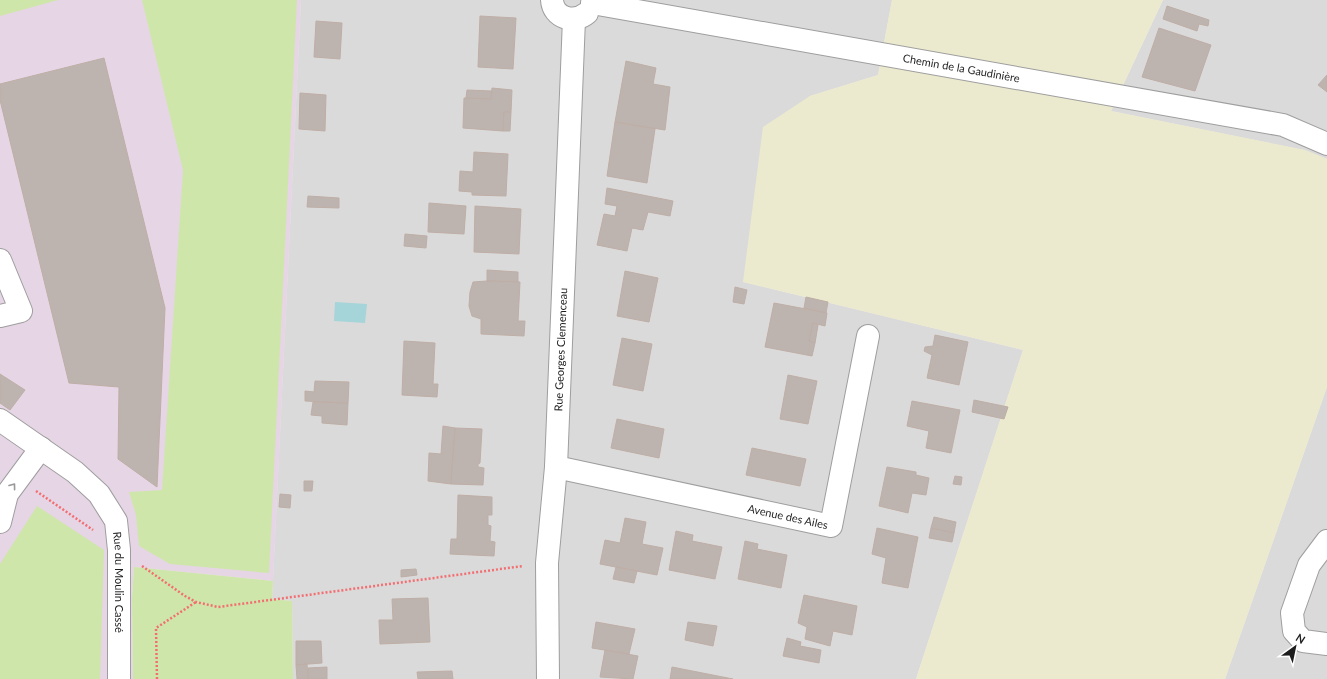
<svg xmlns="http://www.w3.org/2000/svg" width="1327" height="679" font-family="Lato,sans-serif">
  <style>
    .residential { fill: #dbdada }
    .industrial { fill: #e6d5e5 }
    .farmland { fill: #eceace }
    .grass { fill: #cfe6aa }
    .water { fill: #a5d4d9 }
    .building { fill: #beb4af; stroke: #beaea6 }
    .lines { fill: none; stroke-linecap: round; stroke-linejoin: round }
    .minor-casing { stroke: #9e9e9e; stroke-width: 24 }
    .path { stroke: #f36e71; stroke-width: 2.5; stroke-dasharray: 2 2; stroke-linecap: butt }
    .minor { stroke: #fff; stroke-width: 22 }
    .oneway { stroke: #999 }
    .labels { text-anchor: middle; stroke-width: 3; stroke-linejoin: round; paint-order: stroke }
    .street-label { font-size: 11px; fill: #1d1d1d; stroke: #fff }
  </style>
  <rect width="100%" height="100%" fill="#ede9e3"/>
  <g class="residential">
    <path d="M301,0H892L878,75L810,96L743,282L1023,350L916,679H293L292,601L272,599Z"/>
    <path d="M1163,0H1327V159L1304,150L1111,111Z"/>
    <path d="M1327,387V679H1225Z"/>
  </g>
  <path class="industrial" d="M0,0H301L273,581L134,567L132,599L133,679H0Z"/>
  <path class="farmland" d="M892,0H1163L1111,111L1305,150L1327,159V387L1225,679H916L1023,350L743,282L763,127L810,96L878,75Z"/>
  <g class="grass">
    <path d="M0,0H58L0,16Z"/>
    <path d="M142,0H297L269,573L170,564L139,546L136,515L129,492L162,490L183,170Z"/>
    <path d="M37,506L104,550L100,679H0V564Z"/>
    <path d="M134,567L273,581L272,599L292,601L293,679H133L132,599Z"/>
  </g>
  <path class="water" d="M335,302L367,304L365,323L334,321Z"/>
  <g class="building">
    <path d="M1167,6L1209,20L1208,26L1199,24L1197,31L1163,19Z"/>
    <path d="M480,16L516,18L513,69L478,67Z"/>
    <path d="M316,21L342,23L340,59L314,57Z"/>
    <path d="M1159,28L1211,45L1195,91L1142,77Z"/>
    <path d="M104,58L165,308L157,487L118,459L119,387L69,383L0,100V84Z"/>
    <path d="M626,61L656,68L653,84L670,87L665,130L615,122Z"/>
    <path d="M1327,75V92L1318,85Z"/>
    <path d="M492,88L512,90L511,112H504L503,131L463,128L464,98L491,99Z"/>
    <path d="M467,90L492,91L491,99L466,98Z"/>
    <path d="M300,93L326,95L325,131L299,129Z"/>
    <path d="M504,112H511L510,131H503Z"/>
    <path d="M615,122L655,129L647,183L607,176Z"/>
    <path d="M474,152L508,154L506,196L472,195V192L459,191L460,171L473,172Z"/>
    <path d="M607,188L673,201L670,216L648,212L643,230L632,228L627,251L597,245L604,214L615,216L617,206L605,204Z"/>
    <path d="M308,196L339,198V208L307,207Z"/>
    <path d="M429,203L466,206L464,234L428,232Z"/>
    <path d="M475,206L521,209L519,254L474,252Z"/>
    <path d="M405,234L427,236L426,248L404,246Z"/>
    <path d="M487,270L518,272V282L487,281Z"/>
    <path d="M625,271L658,278L649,322L617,316Z"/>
    <path d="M487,281L520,282L518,321H525L524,336L481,334V319L472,316L469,306L470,292L473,282Z"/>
    <path d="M735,287L747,290L744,304L733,302Z"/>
    <path d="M806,297L828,302L826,313L804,308Z"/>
    <path d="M774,303L827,313L825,326L813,323L809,341L815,343L812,356L765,347Z"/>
    <path d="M813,323L818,325L815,343L809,341Z"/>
    <path d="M935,335L968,342L959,385L927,378L932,355L924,351L925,347L933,346Z"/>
    <path d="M622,338L652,344L643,391L613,385Z"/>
    <path d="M404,341L435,343L433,384H438L437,397L402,395Z"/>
    <path d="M0,374L25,390L10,410L0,403Z"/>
    <path d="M788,375L817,381L808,424L780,419Z"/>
    <path d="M315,381L349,382L348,403L305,401V391L314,392Z"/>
    <path d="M974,400L1008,407L1004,419L972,412Z"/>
    <path d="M912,401L960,410L951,453L926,448L929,431L907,426Z"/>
    <path d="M313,402L348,403L347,425L322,423V416L311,415Z"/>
    <path d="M617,419L664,429L659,458L611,448Z"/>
    <path d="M443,426L455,428L451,484L428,481L429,453L441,454Z"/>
    <path d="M455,428L482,429L480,463L478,464V467L484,468L483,485L451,484Z"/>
    <path d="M752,448L806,459L800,486L746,475Z"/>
    <path d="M887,467L916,472V475L929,478L926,495L912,493L908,513L879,506Z"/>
    <path d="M955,476L962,477L961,485L953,484Z"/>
    <path d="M304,481H313L312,491H304Z"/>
    <path d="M280,494L291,495L290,508L279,507Z"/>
    <path d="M458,495L492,497V515H488V525L491,526L490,541L495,542L494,556L450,554L451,539H457Z"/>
    <path d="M934,517L956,522L954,533L931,528Z"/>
    <path d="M625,518L646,522L642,544L663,548L657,575L600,564L605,540L620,543Z"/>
    <path d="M877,528L918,537L908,588L882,583L886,558L872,554Z"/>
    <path d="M931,528L954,533L952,542L929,538Z"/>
    <path d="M676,531L693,535L692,541L722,547L715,579L669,570Z"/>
    <path d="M745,541L758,544L757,549L787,555L781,588L738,579Z"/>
    <path d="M616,567L637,571L634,583L613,579Z"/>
    <path d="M416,569L417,575L401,577V570Z"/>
    <path d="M804,595L857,606L852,635L833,631L830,646L805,639L807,627L798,623Z"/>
    <path d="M428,598L430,642L380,644L379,620H393L392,599Z"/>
    <path d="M596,622L635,629L629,654L592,648Z"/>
    <path d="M688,622L717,626L713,646L685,640Z"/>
    <path d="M787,638L801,642L800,646L821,650L819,663L783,656Z"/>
    <path d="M296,641H321L322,663L296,665Z"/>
    <path d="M605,650L638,656L633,679L600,677Z"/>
    <path d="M307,664L308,679H297L296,665Z"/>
    <path d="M327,667V679H308V668Z"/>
    <path d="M672,667L733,679H670Z"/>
    <path d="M452,671L453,679H418L417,672Z"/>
  </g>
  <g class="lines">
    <g class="minor-casing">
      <g id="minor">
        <path d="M552,0C553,18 574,24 587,13"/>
        <path id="s1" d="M592,3L1283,125L1327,144"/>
        <path d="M0,260L21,311L0,316"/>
        <path id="s2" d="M0,420L75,472L99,494L116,521L119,550V679"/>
        <path id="s3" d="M556,467L831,526L868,336"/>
        <path d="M0,522L7,494L41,448"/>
        <path d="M1327,541L1309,565L1292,613L1294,631L1303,641L1327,644"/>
        <path id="s4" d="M548,679L547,563L556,467L574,19"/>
      </g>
    </g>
    <g class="path">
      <path d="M36,491L93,530"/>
      <path d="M142,566L185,596L196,602L218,607L523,566"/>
      <path d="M157,679L156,628L196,602"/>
    </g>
    <use href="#minor" class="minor"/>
  </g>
  <defs><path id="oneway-chevron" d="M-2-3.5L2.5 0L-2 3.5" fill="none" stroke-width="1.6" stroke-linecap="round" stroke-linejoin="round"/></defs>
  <use class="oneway" href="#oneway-chevron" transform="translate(13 486) rotate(-53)"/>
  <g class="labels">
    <g class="street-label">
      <text dy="4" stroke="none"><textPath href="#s1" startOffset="375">Chemin de la Gaudinière</textPath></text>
      <text dy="4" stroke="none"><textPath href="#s4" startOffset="330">Rue Georges Clemenceau</textPath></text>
      <text dy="4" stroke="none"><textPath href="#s3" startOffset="237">Avenue des Ailes</textPath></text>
      <text dy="4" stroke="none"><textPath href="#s2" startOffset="217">Rue du Moulin Cassé</textPath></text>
    </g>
  </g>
  <g transform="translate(1295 647) rotate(33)" stroke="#ffffff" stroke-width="3" paint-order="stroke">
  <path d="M0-3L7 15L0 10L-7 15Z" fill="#1d1d1d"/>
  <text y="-6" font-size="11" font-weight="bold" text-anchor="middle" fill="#1d1d1d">N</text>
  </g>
</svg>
